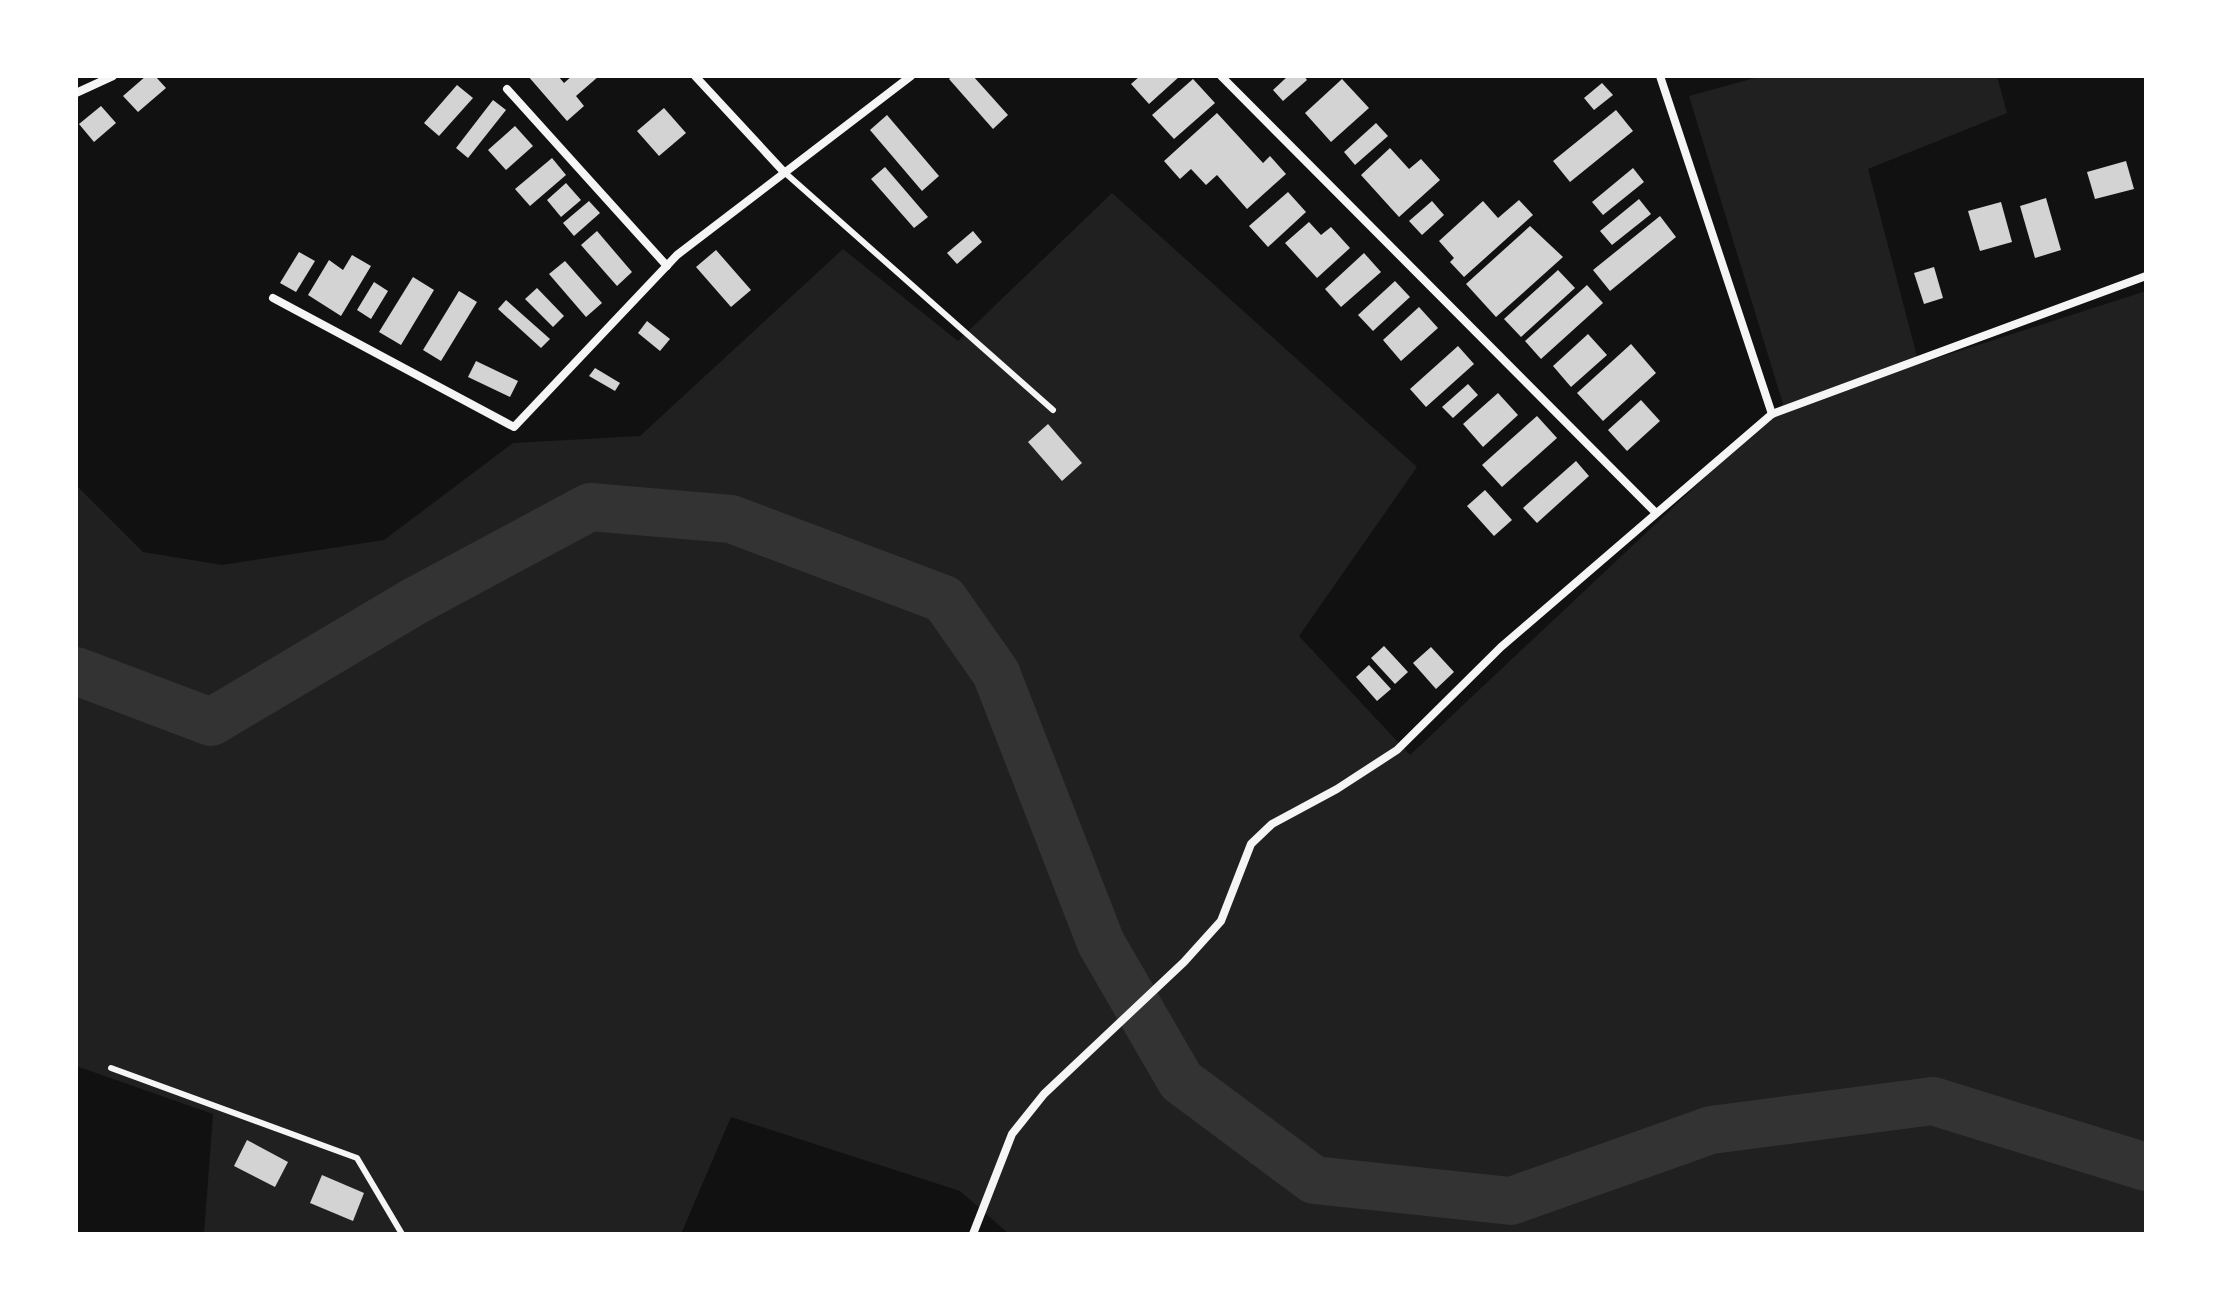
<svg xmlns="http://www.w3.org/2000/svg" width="2222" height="1310" font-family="'Open Sans',sans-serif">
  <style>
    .green { fill: #202020 }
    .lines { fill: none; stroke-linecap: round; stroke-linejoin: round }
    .river { stroke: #333; stroke-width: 48 }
    .building { fill: #d3d3d3 }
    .service { stroke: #f5f5f5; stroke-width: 6 }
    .minor { stroke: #f5f5f5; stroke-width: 8 }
  </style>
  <rect width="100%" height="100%" fill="#111"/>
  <path class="green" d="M1762,76H1997L2007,113L1868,169L1919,364L2146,291V1234H1009L960,1191L731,1117L681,1234H204L213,1114L76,1066V485L143,552L222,565L384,540L513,443L640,436L843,249L958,341L1112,193L1417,467L1299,636L1410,755L1783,404L1689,96Z"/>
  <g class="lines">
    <path class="river" d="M76,671L211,722L415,601L590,507L731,519L944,599L996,673L1101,943L1181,1081L1314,1180L1511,1201L1711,1130L1933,1101L2146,1167"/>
  </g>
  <g class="building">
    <path d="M146,76H155L166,88L138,112L123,96Z"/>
    <path d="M528,76H558L564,83L572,76H599L576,96L584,106L567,121Z"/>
    <path d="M953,76H973L1008,115L993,129L949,79Z"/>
    <path d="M1140,76H1180L1149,104L1131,84Z"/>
    <path d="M1288,76H1304L1307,80L1283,101L1273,90Z"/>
    <path d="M1193,79L1215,103L1174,139L1152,115Z"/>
    <path d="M1342,79L1369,108L1331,142L1305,113Z"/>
    <path d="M1602,83L1613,95L1594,110L1584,98Z"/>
    <path d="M457,85L473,98L439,136L424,123Z"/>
    <path d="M493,100L506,110L468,158L456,148Z"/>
    <path d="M101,106L116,123L94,142L79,124Z"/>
    <path d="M664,108L686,133L659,156L637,131Z"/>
    <path d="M1616,110L1633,131L1570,182L1553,161Z"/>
    <path d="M1217,113L1263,163L1270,156L1286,174L1247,209L1217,175L1206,185L1191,169L1180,179L1164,161Z"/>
    <path d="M887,115L939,176L922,191L870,130Z"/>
    <path d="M1376,123L1388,136L1355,165L1344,152Z"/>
    <path d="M515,126L533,146L506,170L488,150Z"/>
    <path d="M1390,148L1409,169L1421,159L1440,180L1399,217L1361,175Z"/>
    <path d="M552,158L566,175L530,206L515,189Z"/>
    <path d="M2126,161L2134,189L2095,199L2087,172Z"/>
    <path d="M885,167L928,217L914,228L871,179Z"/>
    <path d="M1633,168L1644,182L1603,215L1592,202Z"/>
    <path d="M566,183L581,200L561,217L547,200Z"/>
    <path d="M1288,192L1306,212L1268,247L1249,226Z"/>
    <path d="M2046,198L2061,250L2035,258L2020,206Z"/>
    <path d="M1639,199L1651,214L1612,245L1600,231Z"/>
    <path d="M1519,200L1533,215L1464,277L1450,262L1454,258L1439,241L1483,201L1498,218Z"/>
    <path d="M589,201L600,213L574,236L563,223Z"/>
    <path d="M1432,201L1444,215L1422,235L1409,221Z"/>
    <path d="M2001,202L2012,242L1980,251L1968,211Z"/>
    <path d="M1660,216L1676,237L1610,291L1593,270Z"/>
    <path d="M1309,222L1321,235L1331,227L1350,248L1317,278L1285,243Z"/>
    <path d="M1530,226L1563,257L1496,317L1466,284Z"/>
    <path d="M597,231L632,272L617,286L581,245Z"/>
    <path d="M973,231L982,242L957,264L947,253Z"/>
    <path d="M716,250L751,290L731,307L696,267Z"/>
    <path d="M299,252L315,261L296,292L280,283Z"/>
    <path d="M1364,253L1381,272L1341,307L1325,289Z"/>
    <path d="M352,255L371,266L341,316L308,295L329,260L343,270Z"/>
    <path d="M565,261L602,303L586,317L549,274Z"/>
    <path d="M1934,267L1943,298L1924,304L1914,273Z"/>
    <path d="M1558,270L1575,288L1521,337L1504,319Z"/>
    <path d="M413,277L434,290L401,345L379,332Z"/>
    <path d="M1395,281L1410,297L1373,331L1358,315Z"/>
    <path d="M374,282L388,291L371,319L357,310Z"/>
    <path d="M1587,285L1603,303L1541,359L1525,341Z"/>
    <path d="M537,288L564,316L553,327L525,299Z"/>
    <path d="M459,291L477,302L441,361L423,350Z"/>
    <path d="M506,300L550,339L541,348L498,309Z"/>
    <path d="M1419,307L1438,328L1401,361L1383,340Z"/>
    <path d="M647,321L670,339L660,351L638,333Z"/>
    <path d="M1588,334L1607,355L1571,387L1553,366Z"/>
    <path d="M1631,344L1656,373L1603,421L1577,393Z"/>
    <path d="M1458,346L1474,364L1426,407L1410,389Z"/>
    <path d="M476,361L518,381L510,397L468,377Z"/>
    <path d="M595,368L620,383L615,391L589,376Z"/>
    <path d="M1468,384L1478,395L1453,418L1442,407Z"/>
    <path d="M1498,393L1518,415L1483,447L1463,424Z"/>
    <path d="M1641,400L1660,421L1627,451L1608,430Z"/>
    <path d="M1537,416L1557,438L1502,487L1482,465Z"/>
    <path d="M1048,424L1082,463L1062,481L1028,442Z"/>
    <path d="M1576,461L1589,476L1537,523L1523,508Z"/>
    <path d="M1485,490L1512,520L1494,536L1467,506Z"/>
    <path d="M1384,646L1408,672L1395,684L1371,658Z"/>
    <path d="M1431,647L1454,672L1436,689L1413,663Z"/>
    <path d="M1369,665L1391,689L1377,701L1356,677Z"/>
    <path d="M247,1140L288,1162L275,1187L234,1166Z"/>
    <path d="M322,1175L364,1193L353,1221L310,1203Z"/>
  </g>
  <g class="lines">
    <g class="service">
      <path d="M783,171L1053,410"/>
      <path d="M111,1068L357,1158L402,1234"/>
    </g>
    <g class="minor">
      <path d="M695,76L783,171"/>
      <path d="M1221,76L1656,513"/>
      <path d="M1660,76L1772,414"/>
      <path d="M507,89L667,266"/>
      <path d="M76,93L113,76"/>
      <path d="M273,298L514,427L677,255L911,76"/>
      <path d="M973,1234L1012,1134L1044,1094L1184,962L1221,921L1251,844L1272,824L1337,789L1397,750L1501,647L1772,414L2146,276"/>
    </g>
  </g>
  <rect width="2222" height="1310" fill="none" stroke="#ffffff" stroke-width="156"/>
</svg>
